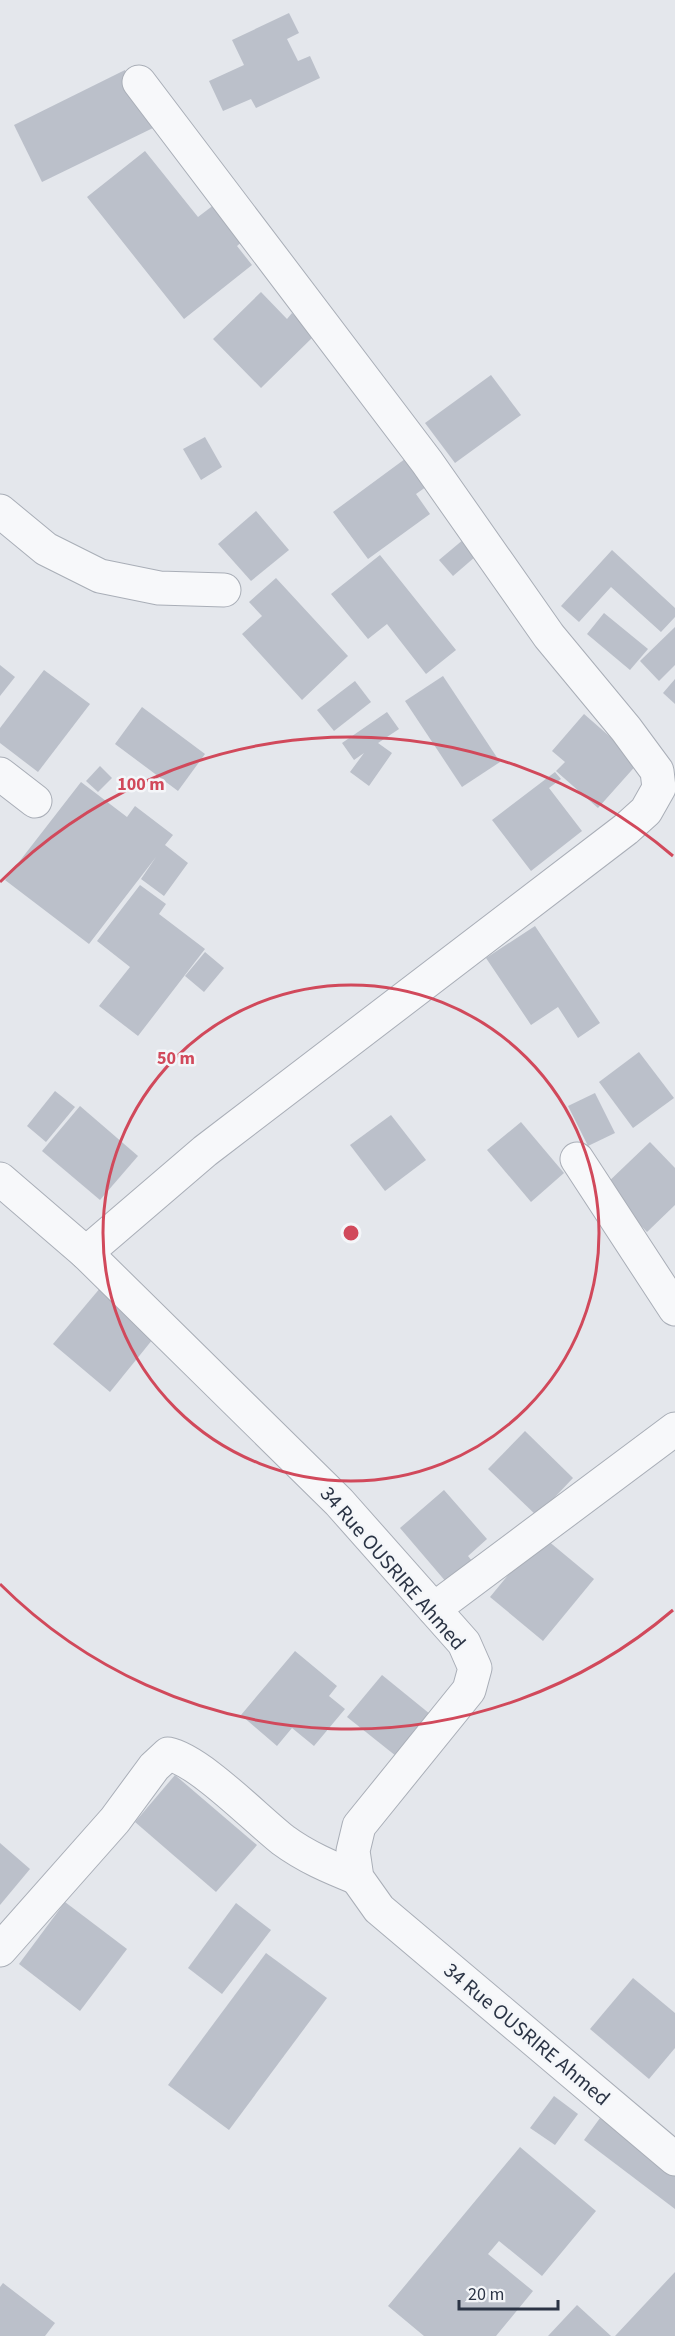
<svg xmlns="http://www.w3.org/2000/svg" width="675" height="2336" font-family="'Source Sans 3',sans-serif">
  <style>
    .building { fill: #bbc0ca }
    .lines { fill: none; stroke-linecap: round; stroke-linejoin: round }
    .minor-casing { stroke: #a9aeb7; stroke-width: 35 }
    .minor { stroke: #f7f8fa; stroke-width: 33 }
    .ring { fill: none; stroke: #d1495b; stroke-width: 3 }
    .labels { text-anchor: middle; stroke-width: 5; stroke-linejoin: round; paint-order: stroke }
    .street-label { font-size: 21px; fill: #2b3445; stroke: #f4f6f9 }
    .centre { fill: #d1495b; stroke: #f4f6f9; stroke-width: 3 }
    .ring-label { font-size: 18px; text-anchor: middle; font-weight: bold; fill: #d1495b; stroke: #f4f6f9; stroke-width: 5; stroke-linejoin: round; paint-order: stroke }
  </style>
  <rect width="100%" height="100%" fill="#e4e7ec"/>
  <g class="building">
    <path d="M289,13L299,33L287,39L298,61L310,56L320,78L256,108L251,99L223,111L209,81L244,65L232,40Z"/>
    <path d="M125,70L153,128L42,182L14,125Z"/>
    <path d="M145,151L198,217L219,201L247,237L237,246L252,265L184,319L87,197Z"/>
    <path d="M261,292L287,319L292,313L314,336L261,388L213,339Z"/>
    <path d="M491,375L521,415L455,463L425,423Z"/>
    <path d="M205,437L222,467L201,480L183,449Z"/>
    <path d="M409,456L430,484L416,494L430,514L368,559L333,512Z"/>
    <path d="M256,511L289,550L251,581L218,544Z"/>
    <path d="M470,534L483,550L453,576L439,560Z"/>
    <path d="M612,550L675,608V617L661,632L611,587L579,622L561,606Z"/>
    <path d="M380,555L456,650L426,674L387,624L368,639L331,594Z"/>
    <path d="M276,578L348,656L302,700L242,634L262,616L249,602Z"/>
    <path d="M604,613L648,649L630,670L587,634Z"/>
    <path d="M675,627V665L659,681L640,661Z"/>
    <path d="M0,665L15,677L0,696Z"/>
    <path d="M44,670L90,704L38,772L0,743V728Z"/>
    <path d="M443,676L500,762L462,787L405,701Z"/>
    <path d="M675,679V704L663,693Z"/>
    <path d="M355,681L371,702L334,731L317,710Z"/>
    <path d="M142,707L205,754L178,791L115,744Z"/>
    <path d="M387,712L399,729L378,743L392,753L369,786L350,772L364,753L354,760L342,743Z"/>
    <path d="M584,714L639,762L598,808L556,771L565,762L552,751Z"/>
    <path d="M100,766L112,778L98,792L86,781Z"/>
    <path d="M555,772L561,779L549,788L582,831L531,871L492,820Z"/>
    <path d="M81,782L127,817L135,806L173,835L165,845L188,863L164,896L141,879L156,857L89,944L5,880Z"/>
    <path d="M140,885L166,904L159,914L205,949L138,1036L99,1006L130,967L97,941Z"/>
    <path d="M535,926L600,1023L578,1038L558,1007L531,1025L486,958Z"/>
    <path d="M205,952L224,968L204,992L185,976Z"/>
    <path d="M639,1052L674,1098L633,1128L599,1082Z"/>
    <path d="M55,1091L75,1107L46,1142L27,1126Z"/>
    <path d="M595,1093L615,1133L588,1146L568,1106Z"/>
    <path d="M80,1106L138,1156L100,1200L42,1151Z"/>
    <path d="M391,1115L426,1160L385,1191L350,1145Z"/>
    <path d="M521,1122L564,1173L531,1202L487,1150Z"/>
    <path d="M650,1142L675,1168V1205L647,1232L604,1186Z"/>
    <path d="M101,1287L157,1334L110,1392L53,1344Z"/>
    <path d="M525,1431L573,1478L537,1516L488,1469Z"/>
    <path d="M444,1490L487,1539L468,1556L472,1561L447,1583L400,1528Z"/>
    <path d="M541,1535L594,1579L543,1641L490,1597Z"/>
    <path d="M295,1651L337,1686L329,1696L345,1709L314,1746L292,1728L277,1746L241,1715Z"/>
    <path d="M382,1675L430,1714L396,1756L347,1717Z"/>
    <path d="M175,1775L257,1845L216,1892L135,1822Z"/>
    <path d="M0,1843L30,1869L0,1905Z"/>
    <path d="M65,1902L127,1949L80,2011L19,1964Z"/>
    <path d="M236,1903L271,1930L222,1994L188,1968Z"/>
    <path d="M266,1953L327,1998L229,2130L168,2085Z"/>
    <path d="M633,1978L675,2013V2048L649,2079L590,2029Z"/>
    <path d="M554,2096L578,2114L555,2145L530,2128Z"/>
    <path d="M600,2118L675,2174V2209L584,2140Z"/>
    <path d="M520,2147L596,2211L542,2276L499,2241L488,2254L533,2291L496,2336H424L388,2306Z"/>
    <path d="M675,2272V2336H615Z"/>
    <path d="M3,2283L55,2323L45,2336H0V2287Z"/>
    <path d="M577,2305L611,2336H548Z"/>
  </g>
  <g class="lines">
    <g class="minor-casing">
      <g id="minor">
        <path d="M0,511L46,549L100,576L159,588L224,590"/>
        <path d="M0,774L35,801"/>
        <path d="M577,1159L675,1309"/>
        <path d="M0,1179L86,1253L339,1502L464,1643L475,1668L469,1690L359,1826L353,1851L357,1878L379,1909L675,2159"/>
        <path d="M86,1253L205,1151L626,829L646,811L659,788L657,771L626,729L549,636L427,462L139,82"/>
        <path d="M434,1609L675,1429"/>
        <path d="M0,1950L115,1820L154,1767L168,1754C199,1760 255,1818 283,1840C306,1857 330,1867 357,1878"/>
      </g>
    </g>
    <use href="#minor" class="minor"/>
  </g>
  <g class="ring">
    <circle cx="351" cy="1233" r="248"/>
    <path d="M673 1610A496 496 0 0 1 0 1584M0 882A496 496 0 0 1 673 856"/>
  </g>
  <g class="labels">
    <g class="street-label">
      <text transform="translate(393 1568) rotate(49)" y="7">34 Rue OUSRIRE Ahmed</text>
      <text transform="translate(527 2034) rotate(40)" y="7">34 Rue OUSRIRE Ahmed</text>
    </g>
  </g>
  <circle cx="351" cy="1233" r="9" class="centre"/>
  <g class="ring-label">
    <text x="141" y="790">100 m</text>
    <text x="176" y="1064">50 m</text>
  </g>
  <path d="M459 2300v9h99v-9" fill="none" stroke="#2b3445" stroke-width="3"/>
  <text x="468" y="2300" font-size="18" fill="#2b3445" stroke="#f4f6f9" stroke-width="4.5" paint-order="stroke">20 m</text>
</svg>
